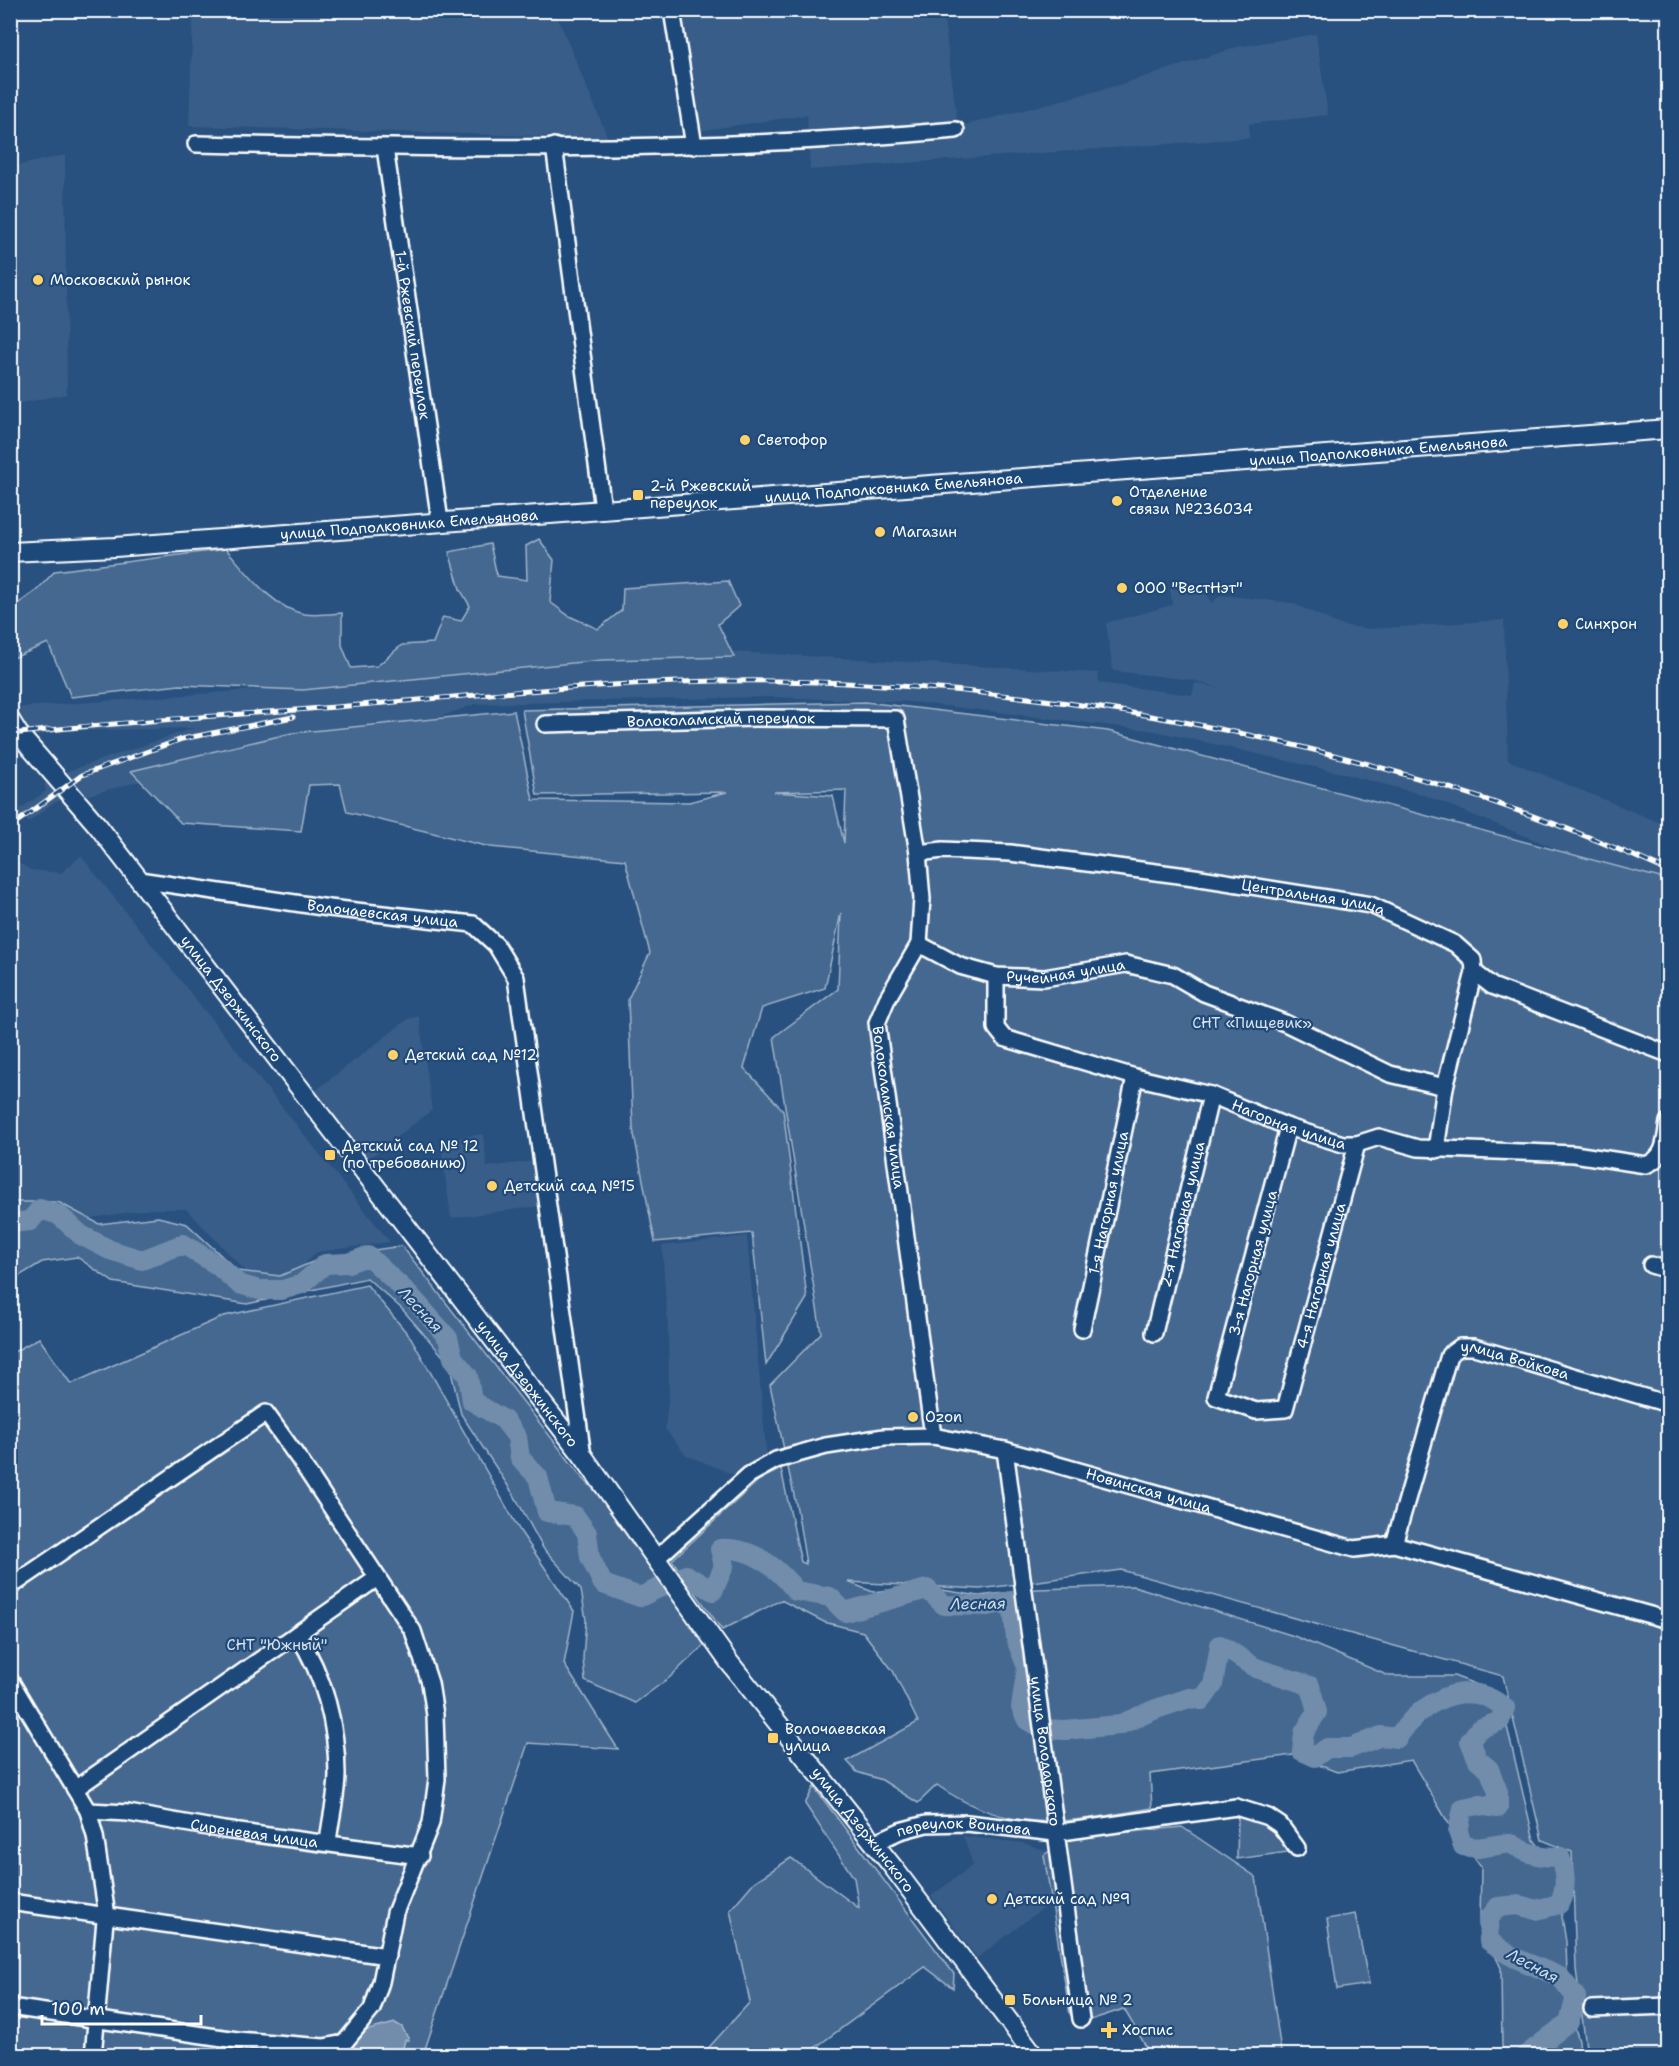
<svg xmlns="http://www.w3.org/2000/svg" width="1679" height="2066" font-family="'Shantell Sans',sans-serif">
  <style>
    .built { fill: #375d88 }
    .green { fill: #446890; stroke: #a2b4c8; stroke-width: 1.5; fill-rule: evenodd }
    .water { fill: #718dab; stroke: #aabbcd; stroke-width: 1.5 }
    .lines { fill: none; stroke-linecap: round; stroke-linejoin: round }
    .river { stroke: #718dab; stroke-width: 20 }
    .minor-casing { stroke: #fff; stroke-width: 20 }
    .major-casing { stroke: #fff; stroke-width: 22 }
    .minor { stroke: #1f4a7a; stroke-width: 15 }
    .major { stroke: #1f4a7a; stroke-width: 18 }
    .rail-casing { stroke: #fff; stroke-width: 5 }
    .rail { stroke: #1f4a7a; stroke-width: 3; stroke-dasharray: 9; stroke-linecap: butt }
    .poi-dot { fill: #ffd166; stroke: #1f4a7a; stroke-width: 2 }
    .labels { text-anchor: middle; stroke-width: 4.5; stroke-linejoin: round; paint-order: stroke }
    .poi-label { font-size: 15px; fill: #fff; stroke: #1f4a7a; text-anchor: start }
    .street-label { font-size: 15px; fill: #fff; stroke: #1f4a7a }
    .park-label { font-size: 15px; fill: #dae1e9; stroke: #1f4a7a }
    .water-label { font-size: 16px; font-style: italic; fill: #d4dde6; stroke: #1f4a7a }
  </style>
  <rect width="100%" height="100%" fill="#28517f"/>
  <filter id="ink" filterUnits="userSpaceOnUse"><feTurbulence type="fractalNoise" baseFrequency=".0167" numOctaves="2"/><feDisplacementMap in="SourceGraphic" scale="12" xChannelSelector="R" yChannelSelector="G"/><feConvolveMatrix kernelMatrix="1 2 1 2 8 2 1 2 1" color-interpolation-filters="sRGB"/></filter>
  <g filter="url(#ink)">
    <g class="built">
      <path d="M555,11L608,138L189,126L193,11Z"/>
      <path d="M661,11H943L958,127L1119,85L1241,46L1316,34L1328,115L1249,124V138L810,170L807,115L684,133Z"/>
      <path d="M65,155L67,394L11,405V167Z"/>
      <path d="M1205,588L1211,603L1221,595L1293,603L1340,625L1370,629L1504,620L1508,760L1668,826V894L1586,857L1584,860L1424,795L1341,773L1155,731L911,702L769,697L475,704L427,722L290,740L78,798L75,794L50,805L29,822L22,819L14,825L20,829L11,836V815L46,791L44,784L65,772L194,728L62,731L26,738L11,722V708L400,679L684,649L1098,673L1099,683L1192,695L1195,683L1219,688L1192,680L1113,671L1106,623L1172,605L1170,589Z"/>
      <path d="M81,856L390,1242L317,1252L286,1282L260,1286L186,1209H151L78,1220L11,1221L10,1126L14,1123L10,1120V858L31,870L61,873Z"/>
      <path d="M419,1016L432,1110L367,1160L315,1091L408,1019Z"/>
      <path d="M483,1134L487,1167L535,1161L541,1206L451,1218L440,1140Z"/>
      <path d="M747,1236L767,1460L734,1475L686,1455L665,1429L669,1392L668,1332L662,1246Z"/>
      <path d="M963,1836L1023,1843L1047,1851L1044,1855L1051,1902L977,1958L931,1896L973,1865Z"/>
    </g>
    <g class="green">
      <path d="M539,539L554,560L550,602L569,616L598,629L622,610L623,588L728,581L739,606L718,624L734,657L602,660L303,690L180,685L71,697L48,643L11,659V609L37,590L55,571L226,549C247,572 272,608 304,614C316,616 330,614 342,613V645L351,668L377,666L402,645L433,643L443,617L461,621L470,606L460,589L449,552L490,544L497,576L527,580L526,546Z"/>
      <path d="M865,702L1108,731L1668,880V2055H1587L1576,1969L1572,1852L1542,1840L1503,1676L1121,1570L980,1589L848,1582L873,1592L905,1588L942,1590L979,1596L1037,1589L1134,1586L1294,1636L1389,1676H1454L1499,1693L1534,1840L1554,1866L1566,1942L1568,2006L1579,2041L1580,2055H1499L1502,2049L1501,1968L1480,1923L1481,1867L1449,1824L1411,1760L1337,1772L1293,1755L1150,1774L1152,1808C1069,1822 1011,1837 937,1785L918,1803L882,1780L857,1772L847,1761L918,1722L893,1671L863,1632L824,1622L781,1600L722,1630L672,1560L759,1480L781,1469L801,1562L806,1564L797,1509L770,1385L821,1333L774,1037L838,989L841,913L825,988L762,1008L744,1068L783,1110L807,1298L766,1365L752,1233L655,1242L633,1129L628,999L650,953L625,860L490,847L347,812L340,784L309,785L301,831L181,823L131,771L292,733L514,711L533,800L689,802L727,792L537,795L522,710ZM846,790L844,843L833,796L774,792Z"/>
      <path d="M10,1202H58L99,1224L158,1217L187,1224L238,1271L280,1276L324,1257L402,1246L581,1476L610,1507L705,1644L669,1678L635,1703L585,1681L583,1658L586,1620L581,1590L543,1548L514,1495L461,1414L449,1363L402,1309L367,1278L247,1304L113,1282L77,1257L42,1262L11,1281Z"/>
      <path d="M367,1285L411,1338L520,1531L574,1611L564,1664L618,1749L528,1743L423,2055H11L10,1354L39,1338L71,1384L224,1316Z"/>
      <path d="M814,1787L954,1974L953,1988L925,1967L805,2055H702L750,2002L730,1910L754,1882L791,1858L859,1908L854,1878L805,1804Z"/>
      <path d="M1238,1816C1261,1820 1277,1831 1288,1852L1237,1859Z"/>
      <path d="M1182,1827L1256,1877L1281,2052L1151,2055L1124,2009L1081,2023H1077L1070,2014L1044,1855L1068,1838Z"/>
      <path d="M1355,1914L1369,1984L1337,1989L1327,1919Z"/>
    </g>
    <path class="water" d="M395,2023L402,2027L409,2040H405L402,2052L394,2055H348V2051L365,2031Z"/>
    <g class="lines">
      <path class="river" d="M10,1223L30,1221L40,1209L59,1215L81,1235L110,1250L142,1260L183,1244L217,1265L239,1284L259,1290H282L302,1284L325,1264L348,1263L368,1256L410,1295L448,1338L453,1358L468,1376L472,1401L504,1420L517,1437L520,1458L538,1477L547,1512L575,1516L587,1533L590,1557L603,1584L640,1597L686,1575L713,1591L724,1566L720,1549C753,1547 777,1567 796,1591L830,1597L845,1612L927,1589L944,1605L988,1606L1012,1601L1016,1639L1027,1667L1021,1707L1027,1720L1043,1729L1065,1730L1119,1725L1156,1709L1189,1698L1202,1700L1213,1685L1220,1645C1231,1651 1248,1664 1256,1668C1274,1674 1292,1679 1310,1686L1317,1712L1304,1733L1302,1751L1315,1757L1327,1748H1351L1381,1736L1397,1738C1421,1703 1465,1675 1505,1708L1500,1721L1479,1729L1470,1741L1478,1760L1489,1769L1498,1792V1808L1479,1805L1463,1808L1458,1832L1463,1846L1478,1848L1510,1843C1527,1854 1540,1857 1560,1857C1566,1875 1567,1887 1559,1904L1536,1910L1518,1905L1498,1907L1488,1920L1489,1941L1513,1957L1560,1977L1576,1997L1569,2022L1525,2056"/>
      <g class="minor-casing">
        <g id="minor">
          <path d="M672,10L694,146"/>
          <path d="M196,144C449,149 703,153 956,130"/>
          <path d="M554,146L603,509"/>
          <path id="s1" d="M385,148L440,521"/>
          <path id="s2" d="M545,724L754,718L896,719L918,853L922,899L919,944L887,999L877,1023L933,1436"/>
          <path id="s3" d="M918,853L943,850L1010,853L1194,877L1371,905L1455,944L1473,960L1474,972L1445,1087L1436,1150"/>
          <path id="s4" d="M139,880L329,908L473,924L496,945L516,978L583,1456"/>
          <path id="s5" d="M919,944L960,966L996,976L1044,978L1126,964L1173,975L1204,993L1285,1023L1390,1074L1445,1087"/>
          <path d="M1474,972L1492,986L1668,1054"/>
          <path id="s6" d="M996,976V1028L1004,1038L1135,1077L1211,1095L1288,1127L1343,1144H1357L1379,1137L1418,1148L1574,1154L1646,1165C1666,1157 1665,1140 1668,1122"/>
          <path id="s7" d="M1288,1127L1216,1397L1256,1411L1285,1409L1357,1144"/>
          <path d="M1651,1265L1668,1270"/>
          <path id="s8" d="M1082,1329L1135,1077"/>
          <path id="s9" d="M1154,1333L1211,1095"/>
          <path id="s10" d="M1005,1450L1081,2019"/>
          <path id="s11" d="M1394,1544L1449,1355L1460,1347H1474L1668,1404"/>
          <path id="s12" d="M657,1558L749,1475L776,1460L826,1446L884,1437L933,1436L1005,1450L1354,1549L1394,1544L1668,1620"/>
          <path d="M10,1587L266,1413L299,1459L413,1631L430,1683L435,1715L437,1779L431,1823L395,1913L381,1982L372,2009L344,2043L324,2047L237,2040L10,2007"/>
          <path d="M297,1634C324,1675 337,1725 337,1774C337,1796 330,1820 328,1843"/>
          <path d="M10,1680L88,1811L95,1836L106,1909L93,2056"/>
          <path d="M75,1789L377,1578"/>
          <path id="s13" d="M88,1811L128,1813L224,1830L420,1856"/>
          <path id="s14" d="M874,1843L900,1831L926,1824L967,1823L1055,1833L1236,1807L1268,1817L1280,1825L1297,1848"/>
          <path d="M10,1902L387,1956"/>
          <path d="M1592,2009L1668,2006"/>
        </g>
      </g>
      <g class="major-casing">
        <g id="major">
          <path id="s15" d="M10,552L115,547L1668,429"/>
          <path id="s16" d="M10,720L18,733L98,826L583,1456L729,1662L893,1867L1035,2056"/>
        </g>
      </g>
      <use href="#minor" class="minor"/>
      <use href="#major" class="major"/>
      <g class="rail-casing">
        <g id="rail">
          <path d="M10,734C123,721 236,715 348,706C491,694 636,679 779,681C1073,685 1400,749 1668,871"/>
          <path d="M10,827L82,775L182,739L293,717"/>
        </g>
      </g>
      <use href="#rail" class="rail"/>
    </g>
  </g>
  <g class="poi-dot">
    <circle cx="38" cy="280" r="6"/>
    <circle cx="745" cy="440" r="6"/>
    <rect x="632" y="489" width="12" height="12" rx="3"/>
    <circle cx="1117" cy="501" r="6"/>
    <circle cx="880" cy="532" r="6"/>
    <circle cx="1122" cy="588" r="6"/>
    <circle cx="1563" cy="624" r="6"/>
    <circle cx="393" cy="1055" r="6"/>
    <rect x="324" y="1149" width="12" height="12" rx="3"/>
    <circle cx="492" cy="1186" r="6"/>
    <circle cx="913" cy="1417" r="6"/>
    <rect x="767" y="1732" width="12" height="12" rx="3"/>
    <circle cx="992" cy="1899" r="6"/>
    <rect x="1004" y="1994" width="12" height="12" rx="3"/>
    <path d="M1106 2021h6v6h6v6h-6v6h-6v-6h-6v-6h6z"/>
  </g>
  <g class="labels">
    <g class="poi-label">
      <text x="50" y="285">Московский рынок</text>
      <text x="757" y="445">Светофор</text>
      <text x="650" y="491">2-й Ржевский<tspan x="650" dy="17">переулок</tspan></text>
      <text x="1129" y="497">Отделение<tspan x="1129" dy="17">связи №236034</tspan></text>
      <text x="892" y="537">Магазин</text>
      <text x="1134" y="593">ООО "ВестНэт"</text>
      <text x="1575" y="629">Синхрон</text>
      <text x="405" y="1060">Детский сад №12</text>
      <text x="342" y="1151">Детский сад № 12<tspan x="342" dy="17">(по требованию)</tspan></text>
      <text x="504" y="1191">Детский сад №15</text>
      <text x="925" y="1422">Ozon</text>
      <text x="785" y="1734">Волочаевская<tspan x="785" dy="17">улица</tspan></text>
      <text x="1004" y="1904">Детский сад №9</text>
      <text x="1022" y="2005">Больница № 2</text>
      <text x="1122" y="2035">Хоспис</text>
    </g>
    <g class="street-label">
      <text dy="5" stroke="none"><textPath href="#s1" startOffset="189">1-й Ржевский переулок</textPath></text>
      <text dy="5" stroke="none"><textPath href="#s15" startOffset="1372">улица Подполковника Емельянова</textPath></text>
      <text dy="5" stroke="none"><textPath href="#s15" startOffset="886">улица Подполковника Емельянова</textPath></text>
      <text dy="5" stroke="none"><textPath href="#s15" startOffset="400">улица Подполковника Емельянова</textPath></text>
      <text dy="5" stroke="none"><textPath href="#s2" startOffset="176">Волоколамский переулок</textPath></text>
      <text dy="5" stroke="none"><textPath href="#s3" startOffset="399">Центральная улица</textPath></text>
      <text dy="5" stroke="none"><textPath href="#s4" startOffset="246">Волочаевская улица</textPath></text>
      <text dy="5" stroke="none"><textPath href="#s5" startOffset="154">Ручейная улица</textPath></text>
      <text dy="5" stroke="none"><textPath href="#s16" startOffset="356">улица Дзержинского</textPath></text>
      <text dy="5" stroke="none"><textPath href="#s2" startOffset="753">Волоколамская улица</textPath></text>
      <text dy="5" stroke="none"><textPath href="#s6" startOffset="363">Нагорная улица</textPath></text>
      <text dy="5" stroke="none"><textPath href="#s8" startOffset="129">1-я Нагорная улица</textPath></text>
      <text dy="5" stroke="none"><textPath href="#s9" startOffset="122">2-я Нагорная улица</textPath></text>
      <text transform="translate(1253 1263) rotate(-75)" y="5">3-я Нагорная улица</text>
      <text dy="5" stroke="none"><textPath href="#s7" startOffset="489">4-я Нагорная улица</textPath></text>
      <text dy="5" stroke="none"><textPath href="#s11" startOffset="267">улица Войкова</textPath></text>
      <text dy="5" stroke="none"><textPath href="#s16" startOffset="842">улица Дзержинского</textPath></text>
      <text dy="5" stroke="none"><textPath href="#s12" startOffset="537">Новинская улица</textPath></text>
      <text dy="5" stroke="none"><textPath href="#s10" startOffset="304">улица Володарского</textPath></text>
      <text dy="5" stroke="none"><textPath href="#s16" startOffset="1400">улица Дзержинского</textPath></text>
      <text dy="5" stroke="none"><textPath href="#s13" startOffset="168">Сиреневая улица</textPath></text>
      <text dy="5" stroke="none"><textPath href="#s14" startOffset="93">переулок Воинова</textPath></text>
    </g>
    <g class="park-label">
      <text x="1252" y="1028">СНТ «Пищевик»</text>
      <text x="277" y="1650">СНТ "Южный"</text>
    </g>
    <g class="water-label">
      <text transform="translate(421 1309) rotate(47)" y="6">Лесная</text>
      <text transform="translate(978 1603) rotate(-1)" y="6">Лесная</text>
      <text transform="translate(1533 1965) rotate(28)" y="6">Лесная</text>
    </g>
  </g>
  <rect width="1679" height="2066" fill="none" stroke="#1f4a7a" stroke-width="36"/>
  <rect x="18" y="18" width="1643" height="2030" fill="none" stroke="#fff" stroke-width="2" filter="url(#ink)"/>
  <path d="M42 2015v9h159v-9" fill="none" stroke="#ffffff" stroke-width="3"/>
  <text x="51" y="2015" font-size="18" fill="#ffffff" stroke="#1f4a7a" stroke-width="4.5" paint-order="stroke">100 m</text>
</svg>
